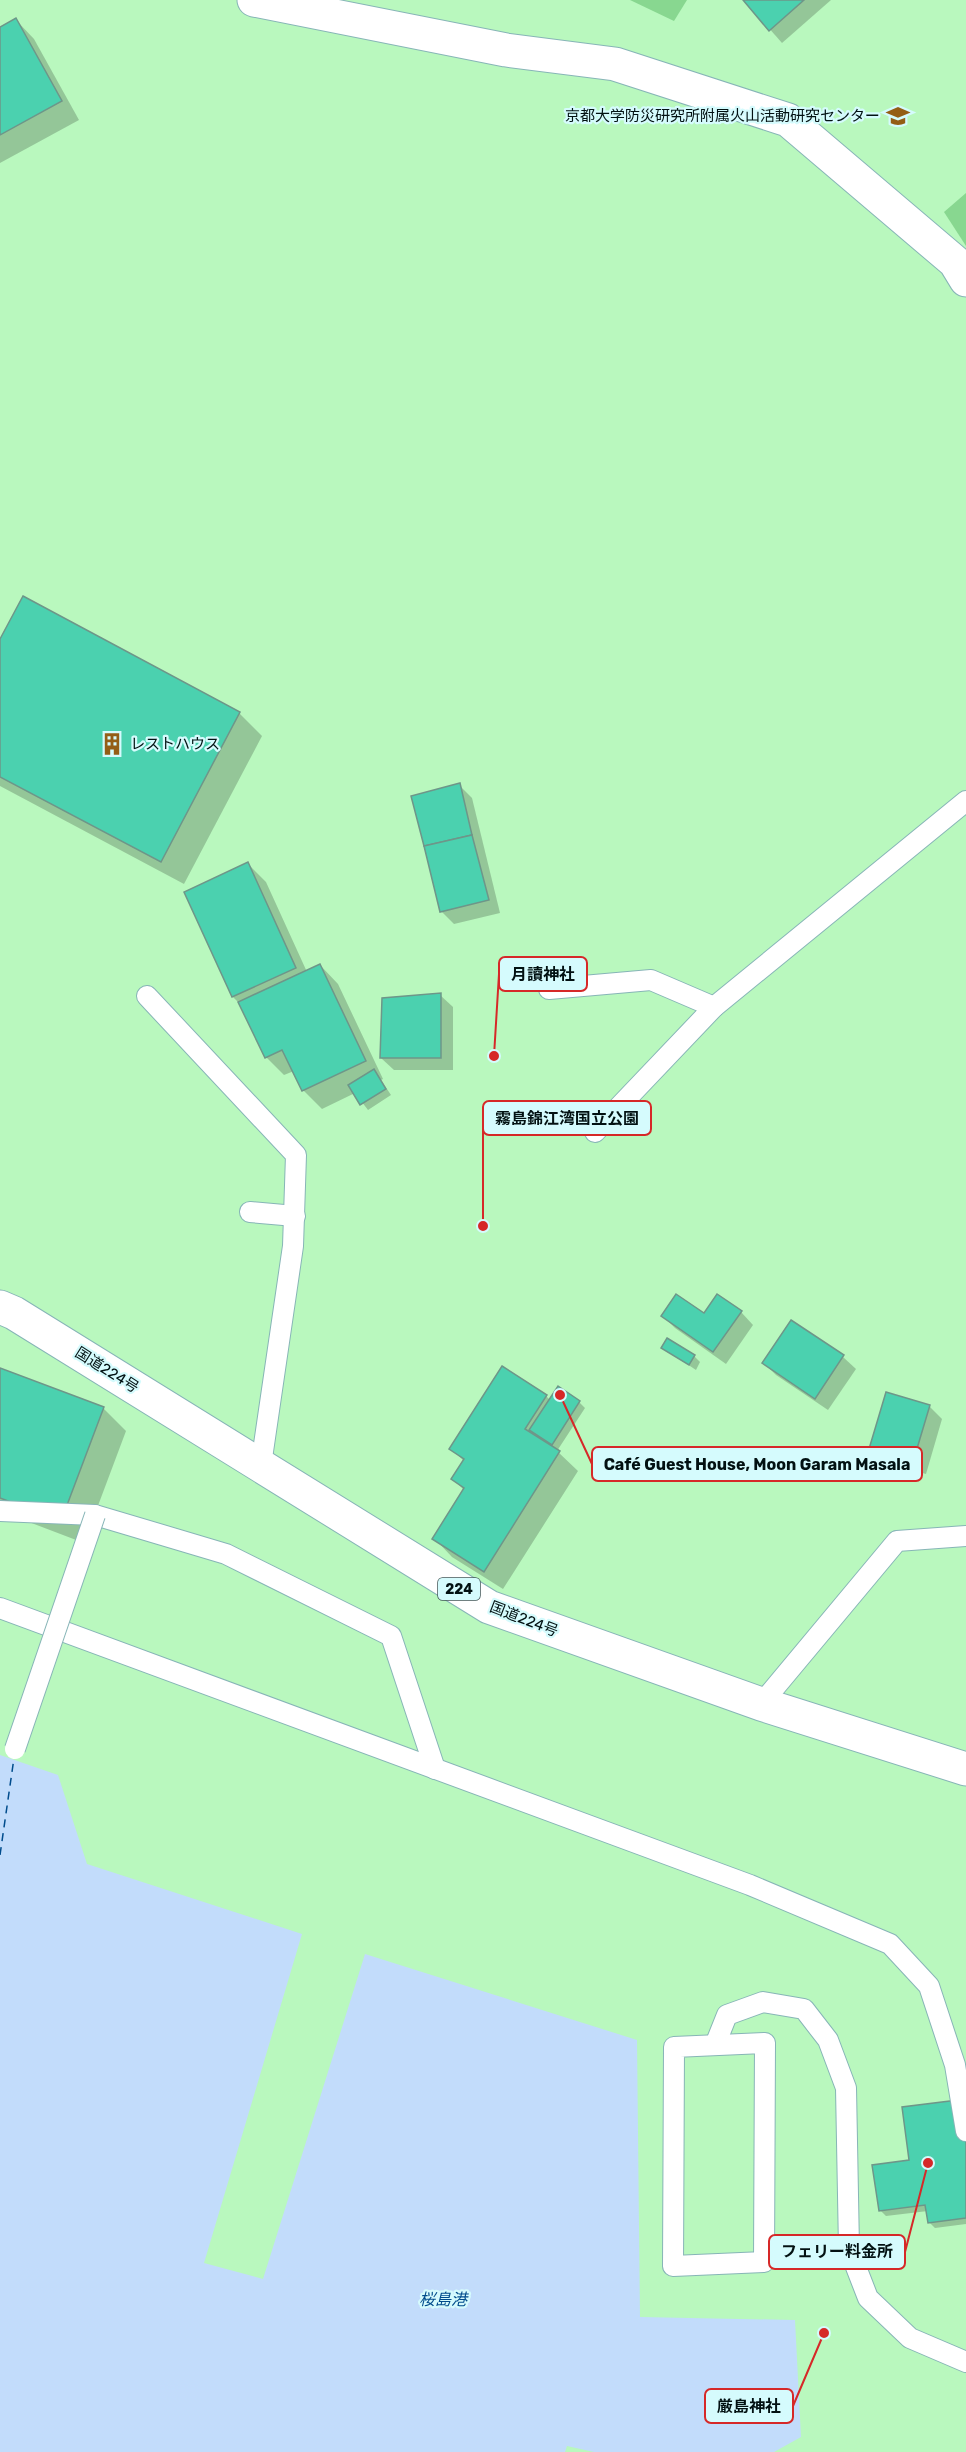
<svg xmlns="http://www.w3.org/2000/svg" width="966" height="2452" font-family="Rubik,'Noto Sans JP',sans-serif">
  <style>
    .green { fill: #b9f8be }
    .forest { fill: #88d790 }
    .water { fill: #c2dcfb }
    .shadow { fill: #0003 }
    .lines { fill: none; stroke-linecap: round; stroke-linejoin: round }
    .ferry { stroke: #004c8c; stroke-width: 1.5; stroke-dasharray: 8 6; stroke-linecap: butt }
    .building { fill: #4bd1af; stroke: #6e9689; stroke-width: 1.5 }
    .service-casing { stroke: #87b5b7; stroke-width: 22 }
    .minor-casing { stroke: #87b5b7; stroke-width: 35 }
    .trunk-casing { stroke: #87b5b7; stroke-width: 35 }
    .service { stroke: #fff; stroke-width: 20 }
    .minor { stroke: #fff; stroke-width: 33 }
    .trunk { stroke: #fff; stroke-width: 33 }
    .service-bridge-casing { stroke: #87b5b7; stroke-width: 22; stroke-linecap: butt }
    .service-bridge { stroke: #fff; stroke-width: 20 }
    .labels { text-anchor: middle; stroke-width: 4.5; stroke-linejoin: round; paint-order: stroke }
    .shield { fill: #d5fbfd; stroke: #415758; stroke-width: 1.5 }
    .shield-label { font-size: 14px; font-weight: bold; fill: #021112 }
    .poi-label { font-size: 15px; fill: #021112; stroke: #d5fbfd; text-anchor: end }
    .street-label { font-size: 15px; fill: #021112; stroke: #d5fbfd }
    .water-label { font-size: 16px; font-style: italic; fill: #004c8c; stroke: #d5fbfd }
    .leader { fill: none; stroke: #d62828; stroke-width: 2 }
    .callout-dot { fill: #d62828; stroke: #d5fbfd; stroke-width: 2 }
    .callout { fill: #d5fbfd; stroke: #d62828; stroke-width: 2 }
    .callout-label { font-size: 16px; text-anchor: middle; font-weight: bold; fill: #021112 }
  </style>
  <rect width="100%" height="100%" fill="#d5fbfd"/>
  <rect class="green" x="0" y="0" width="966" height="2452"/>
  <g class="forest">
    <path d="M630,0H687L674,21Z"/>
    <path d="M966,193V246L944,212Z"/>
  </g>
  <path class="water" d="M0,1755L58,1775L87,1864L302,1934L204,2263L263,2279L365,1954L637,2040L640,2317L795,2320L801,2437L774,2452H594L567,2446L565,2452H0Z"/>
  <g class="shadow">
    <path d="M744,0H831L782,43Z"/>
    <path d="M16,20L34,39L79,120L0,163V29Z"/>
    <path d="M0,642L239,713L262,736L184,884L0,786Z"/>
    <path d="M459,785L472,798L500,913L454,924L442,912L413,797Z"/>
    <path d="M248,864L266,882L307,972L320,965L338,984L383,1079L381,1080L391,1095L368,1110L355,1093L322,1109L303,1090L294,1071L284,1075L266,1057L240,1004L233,997L186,892Z"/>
    <path d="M440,995L453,1007V1070H394L381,1058Z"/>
    <path d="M741,1312L753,1325L726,1364L675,1328L663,1316Z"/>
    <path d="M791,1322L843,1357L856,1369L828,1410L776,1375L764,1363Z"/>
    <path d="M663,1348L694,1356L700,1362L696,1370Z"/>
    <path d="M0,1369L103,1408L126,1431L84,1543L0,1511Z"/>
    <path d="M546,1396L550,1400L579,1402L585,1408L557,1451L578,1471L503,1589L452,1557L434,1538L464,1490L453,1479L464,1461L451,1449Z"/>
    <path d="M929,1406L942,1419L926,1474L883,1462L871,1449Z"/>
    <path d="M966,2100V2224L935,2228L929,2222L928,2211L886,2216L880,2210L911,2162Z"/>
  </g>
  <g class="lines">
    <path class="ferry" d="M0,1855L14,1758"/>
  </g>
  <g class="building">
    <path d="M743,0H804L769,31Z"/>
    <path d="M16,18L62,101L0,135V27Z"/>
    <path d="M23,596L240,712L161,862L0,777V639Z"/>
    <path d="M460,783L472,835L424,846L411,796Z"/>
    <path d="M472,835L489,900L440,912L424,846Z"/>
    <path d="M248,862L296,968L232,997L184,892Z"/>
    <path d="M320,964L366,1061L302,1091L282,1050L265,1058L238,1002Z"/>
    <path d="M441,993V1058H380L382,998Z"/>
    <path d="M374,1069L386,1089L360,1105L348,1085Z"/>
    <path d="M676,1294L704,1313L717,1294L742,1311L713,1352L661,1316Z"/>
    <path d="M791,1320L844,1355L815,1399L762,1363Z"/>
    <path d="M667,1338L695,1355L689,1365L661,1348Z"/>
    <path d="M502,1366L547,1395L525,1429L560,1451L484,1572L432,1539L464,1488L451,1479L464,1459L449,1449Z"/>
    <path d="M0,1368L104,1407L61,1521L0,1498Z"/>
    <path d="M558,1386L580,1401L552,1445L529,1430Z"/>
    <path d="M886,1392L930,1405L913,1462L869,1449Z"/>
    <path d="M966,2099V2218L928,2223L925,2205L879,2211L872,2165L909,2160L902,2107Z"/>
  </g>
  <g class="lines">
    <g class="service-casing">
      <g id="service">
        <path d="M549,989L651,980L714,1007"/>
        <path d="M147,996L296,1155L293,1246L261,1465"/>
        <path d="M595,1132L714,1007L966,801"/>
        <path d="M250,1212L295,1216"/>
        <path d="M0,1511L95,1515L226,1554L391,1636L435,1769"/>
        <path d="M0,1608L750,1885L890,1944L929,1986L955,2065L966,2131"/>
        <path d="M761,1704L897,1541L966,1536"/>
        <path d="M765,2043L764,2262L673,2266L674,2047Z"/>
        <path d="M715,2045L727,2015L763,2002L804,2009L828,2040L846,2088L849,2249L868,2298L910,2338L966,2362"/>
      </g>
    </g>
    <g class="minor-casing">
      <path id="minor" d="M254,0L506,50L615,64L788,120L955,262L966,280"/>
    </g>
    <g class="trunk-casing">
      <path id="trunk" d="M0,1307L14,1313L489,1607L761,1704L966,1769"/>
    </g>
    <use href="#service" class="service"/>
    <use href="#minor" class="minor"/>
    <use href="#trunk" class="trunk"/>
    <g class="service-bridge-casing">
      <path id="service-bridge" d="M15,1749L95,1515"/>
    </g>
    <use href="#service-bridge" class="service-bridge"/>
  </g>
  <defs>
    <g id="university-bare" transform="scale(1.8)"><path d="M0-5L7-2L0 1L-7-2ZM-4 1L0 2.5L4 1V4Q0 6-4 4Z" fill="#945e15" stroke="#d5fbfd" stroke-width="2.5" paint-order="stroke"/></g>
    <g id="building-bare" transform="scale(1.8)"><path d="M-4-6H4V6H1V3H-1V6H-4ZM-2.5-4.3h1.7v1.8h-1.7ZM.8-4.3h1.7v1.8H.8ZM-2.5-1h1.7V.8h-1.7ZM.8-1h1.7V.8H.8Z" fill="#945e15" stroke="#d5fbfd" stroke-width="2.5" paint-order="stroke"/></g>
  </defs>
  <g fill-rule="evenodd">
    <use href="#university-bare" x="898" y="116"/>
    <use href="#building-bare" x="112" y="744"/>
  </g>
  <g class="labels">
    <rect class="shield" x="438" y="1578" width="42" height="22" rx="4.5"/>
    <g class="shield-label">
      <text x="459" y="1594">224</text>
    </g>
    <g class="poi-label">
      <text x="880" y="121">京都大学防災研究所附属火山活動研究センター</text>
      <text x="130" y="749" text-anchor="start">レストハウス</text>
    </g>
    <g class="street-label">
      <text transform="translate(107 1370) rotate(32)" y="5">国道224号</text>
      <text transform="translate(524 1619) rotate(21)" y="5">国道224号</text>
    </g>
    <g class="water-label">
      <text x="443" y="2305">桜島港</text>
    </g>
  </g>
  <path class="leader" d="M494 1056L499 974M483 1226L483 1118M560 1395L592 1464M928 2163L905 2252M824 2333L793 2406"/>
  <g class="callout-dot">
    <circle cx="494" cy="1056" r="6"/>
    <circle cx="483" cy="1226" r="6"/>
    <circle cx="560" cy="1395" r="6"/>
    <circle cx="928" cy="2163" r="6"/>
    <circle cx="824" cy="2333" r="6"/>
  </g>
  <g class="callout">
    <rect x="499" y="957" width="88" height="34" rx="6"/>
    <rect x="483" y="1101" width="168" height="34" rx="6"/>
    <rect x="592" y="1447" width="330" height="34" rx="6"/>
    <rect x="769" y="2235" width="136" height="34" rx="6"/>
    <rect x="705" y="2389" width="88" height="34" rx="6"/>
  </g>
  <g class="callout-label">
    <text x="543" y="980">月讀神社</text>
    <text x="567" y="1124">霧島錦江湾国立公園</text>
    <text x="757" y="1470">Café Guest House, Moon Garam Masala</text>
    <text x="837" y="2257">フェリー料金所</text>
    <text x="749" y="2412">厳島神社</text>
  </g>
</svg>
